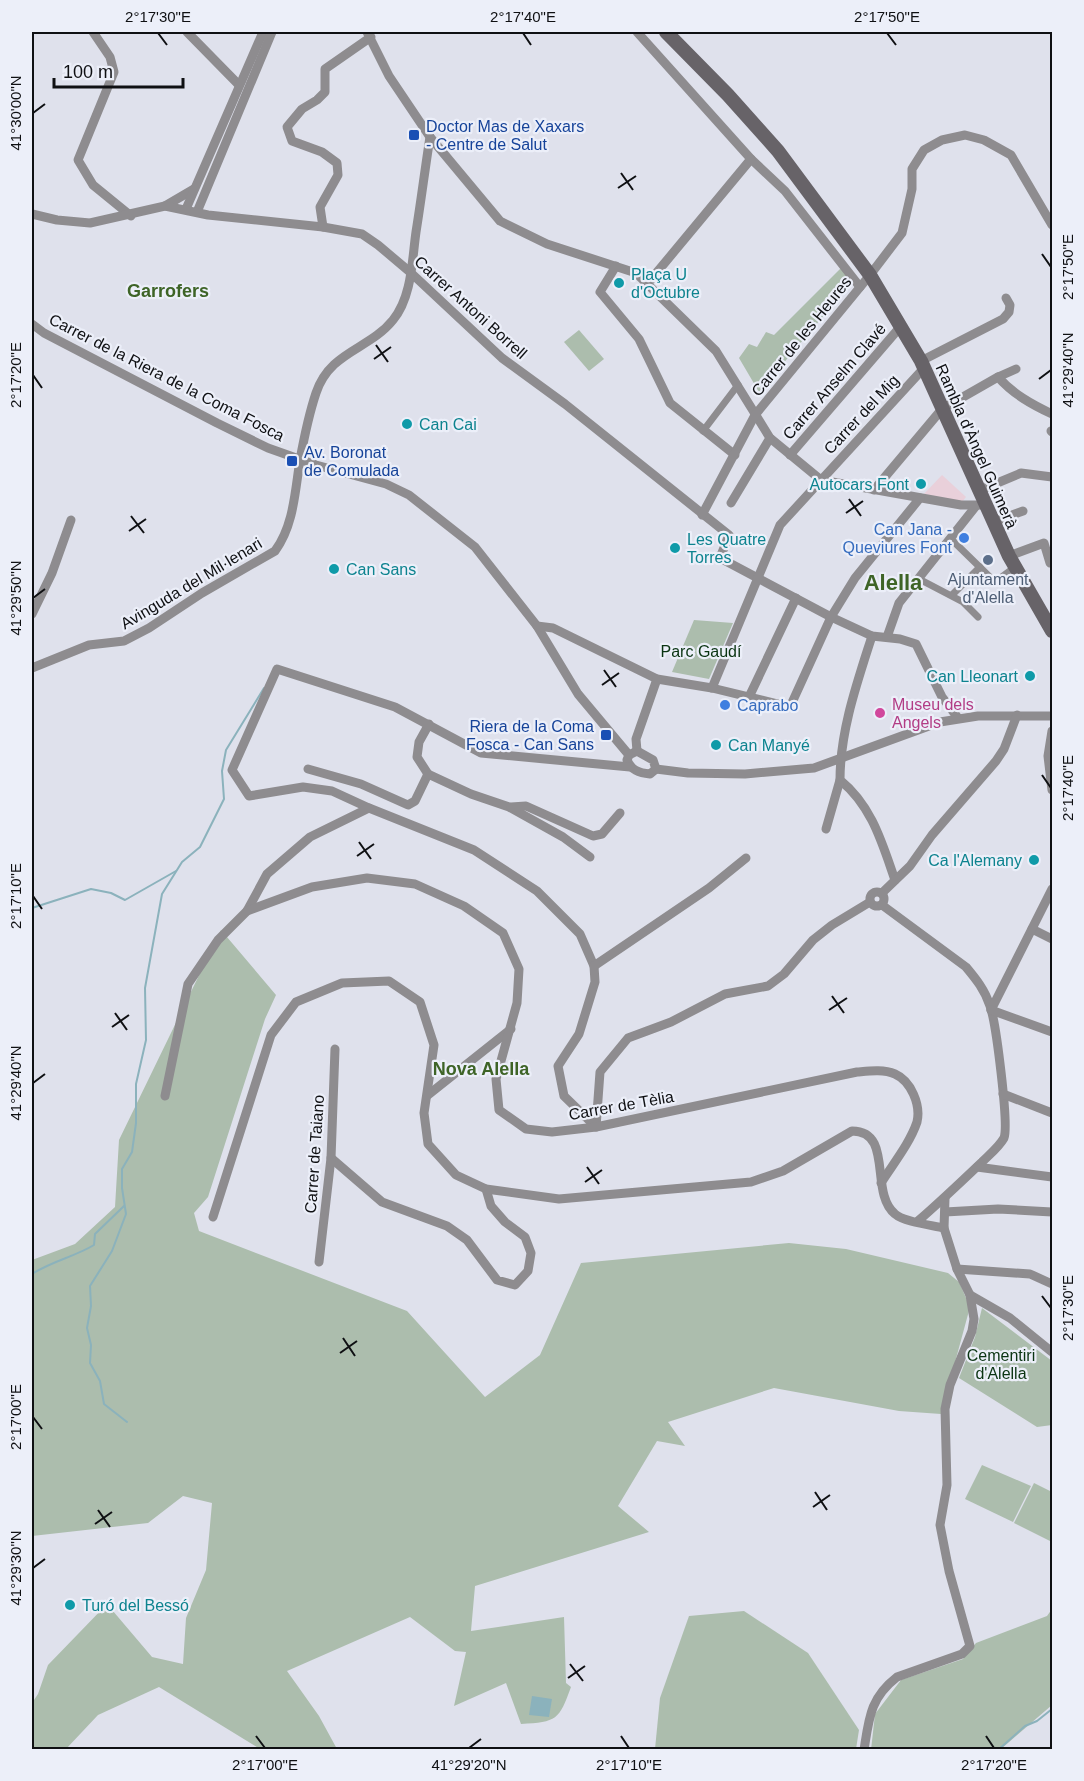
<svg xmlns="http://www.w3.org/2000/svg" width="1084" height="1781" font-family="Helvetica,sans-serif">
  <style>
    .industrial { fill: #e9d0da }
    .green { fill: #acbdad }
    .water { fill: #8bb2bc }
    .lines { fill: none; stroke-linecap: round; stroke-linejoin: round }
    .stream { stroke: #8bb2bc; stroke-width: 2 }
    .pedestrian { stroke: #8e8c8f; stroke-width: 7 }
    .minor { stroke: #8e8c8f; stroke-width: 9 }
    .secondary { stroke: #676368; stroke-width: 14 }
    .ticks { fill: none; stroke: #0f1013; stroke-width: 2 }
    .transit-dot { fill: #1a4fb4; stroke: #eceff9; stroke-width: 2 }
    .culture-dot { fill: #0f9aa8; stroke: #eceff9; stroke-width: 2 }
    .shop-dot { fill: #3f7fe0; stroke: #eceff9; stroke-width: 2 }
    .service-dot { fill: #5c6f8a; stroke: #eceff9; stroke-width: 2 }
    .hotel-dot { fill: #d1479c; stroke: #eceff9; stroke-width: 2 }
    .labels { text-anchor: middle; stroke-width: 4.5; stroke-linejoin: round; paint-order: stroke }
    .transit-label { font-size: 16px; fill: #164399; stroke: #eceff9; text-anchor: start }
    .culture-label { font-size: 16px; fill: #0d838f; stroke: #eceff9; text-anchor: start }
    .street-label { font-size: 16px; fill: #0f1013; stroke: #eceff9 }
    .shop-label { font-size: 16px; fill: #366cbe; stroke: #eceff9; text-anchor: end }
    .service-label { font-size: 16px; fill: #4e5e75; stroke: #eceff9 }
    .park-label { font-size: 16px; fill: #0a3412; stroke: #eceff9 }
    .hotel-label { font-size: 16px; fill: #b23c85; stroke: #eceff9; text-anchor: start }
    .neighbourhood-label { font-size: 18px; font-weight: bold; fill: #3e6427; stroke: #eceff9 }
    .district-label { font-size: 22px; font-weight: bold; fill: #3e6427; stroke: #eceff9 }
    .neatline { fill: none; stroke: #0f1013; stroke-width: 2 }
    .ticks-label { font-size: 15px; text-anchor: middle; fill: #0f1013 }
  </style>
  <rect width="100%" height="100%" fill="#dfe1ec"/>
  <path class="industrial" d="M942,475L966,497L962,502L924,494Z"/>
  <g class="green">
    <path d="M842,267L853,281L759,392L739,358L749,344L757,347L766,332L774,335Z"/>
    <path d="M579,330L604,359L589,371L564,342Z"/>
    <path d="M694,620L733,623L709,679L672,672Z"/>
    <path d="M221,930L276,995L265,1019L208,1197L194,1213L199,1231L407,1311L485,1397L540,1355L581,1263L789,1243L846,1249L948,1273L959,1282L970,1307L941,1414L899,1411L774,1388L668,1422L685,1446L657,1441L618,1506L649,1532L475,1586L471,1631L564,1617L566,1683L571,1687C559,1720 557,1722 521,1724L506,1683L454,1706L466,1652L455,1651L410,1617L287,1671L319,1716L337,1749H260L159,1687L98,1715L66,1749H32V1703L38,1694L48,1665L107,1604L152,1657L183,1664L186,1618L206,1570L212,1503L183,1496L148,1523L32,1536V1260L75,1244L115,1207L119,1140Z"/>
    <path d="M982,1308L1052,1361V1425L1037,1427L959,1378L975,1337Z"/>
    <path d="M982,1465L1031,1486L1013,1522L965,1499Z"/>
    <path d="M1034,1483L1052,1492V1542L1014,1523Z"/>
    <path d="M1052,1609V1705L1001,1749L871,1750L875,1714L901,1680L963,1659L976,1643L1047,1616Z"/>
    <path d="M744,1611L808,1653L859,1730L856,1749H655L660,1698L689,1616Z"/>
  </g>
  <path class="water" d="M532,1696L552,1699L549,1717L529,1715Z"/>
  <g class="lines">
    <g class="stream">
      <path d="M32,908L91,889L111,893L125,900L176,871"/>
      <path d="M32,1274C52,1261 74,1257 94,1245L95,1234L124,1206"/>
      <path d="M127,1422L104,1404L100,1381L90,1363L91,1345L87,1328L91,1306L90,1286L112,1251L126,1214L122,1188V1169L132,1152L136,1123V1084L146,1040L145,988L162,894L182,862L200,847L224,799L222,771L226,750L264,688"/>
      <path d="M998,1750L1025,1726L1037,1721L1052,1709"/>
    </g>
    <g class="pedestrian">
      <path d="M703,431L738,385"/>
      <path d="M951,539L995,582L1015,567"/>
      <path d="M919,579L963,602L978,617"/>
      <path d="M952,595L980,567"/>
    </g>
    <g class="minor">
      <path d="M93,32L110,57L114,72L78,160L93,185L131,216"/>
      <path d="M187,32L239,85"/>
      <path d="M367,32L389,76L430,137L500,221L547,244L636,273L716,351L770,438L821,480L961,505H985"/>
      <path d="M637,32L751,159L785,191L860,287"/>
      <path d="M165,206L194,189"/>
      <path d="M186,209L263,32"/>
      <path d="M197,212L272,32"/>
      <path d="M32,214L57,220L90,223L165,206L208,215L323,227L362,234L378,245L410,272L502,358L565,404L729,535L720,558L831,617L872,636L900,639L916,644L942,697L958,718"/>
      <path d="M323,227L320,207L338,175L337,163L322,152L292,141L287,127L302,109L317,100L325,92V69L371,37"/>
      <path d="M616,266L600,292L639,339L670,403L735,455"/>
      <path d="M648,283L751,159"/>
      <path d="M32,324L44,333L217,423L268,448L316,465L386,484L409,495L475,547L537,626L578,694L629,755"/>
      <path d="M921,361L1003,319L1009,312L1010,305L1006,298"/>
      <path d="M998,377L1016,369"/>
      <path d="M1051,431L1052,432"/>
      <path d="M790,455L901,326"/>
      <path d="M874,490L942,409L998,377C1013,394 1031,404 1052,414"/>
      <path d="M978,491L1021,473L1052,477"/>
      <path d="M731,503L770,438"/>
      <path d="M702,515L755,415L870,275L902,233L912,189V169L924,150L942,140L965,135L984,140L1011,155L1052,225"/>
      <path d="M993,522L1023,511"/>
      <path d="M1009,556L1044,543L1050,563"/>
      <path d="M32,614L52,573L71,520"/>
      <path d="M537,626L553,628L657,679L712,688L790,707L831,617L855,578L920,498"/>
      <path d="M872,636C857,683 840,731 840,780C872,806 882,843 895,880"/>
      <path d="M887,637L899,603L976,506"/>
      <path d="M32,668L89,645L124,641L149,628L202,593L275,551C294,525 295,491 300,460C304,438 309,414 316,393C330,351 369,350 393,320C412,297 412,260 416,232C421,201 425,169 430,137"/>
      <path d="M712,688L780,525L924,368"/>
      <path d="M749,697L796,598"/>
      <path d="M1052,731L1048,756L1052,790"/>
      <path d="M637,751L653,760L656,769L650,774C639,773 631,770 627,760L629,755Z"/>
      <path d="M637,751L636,739L657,679"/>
      <path d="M308,769L361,784L408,805L415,801L428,774L471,794L509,807L563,837L590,857"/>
      <path d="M656,769L688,773L745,774L814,768L940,722L978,716H1052"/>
      <path d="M428,774L417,757L419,742L429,724"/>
      <path d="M511,807L526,806L593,836L602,834L620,813"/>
      <path d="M369,808L332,791L303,787L249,796L232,770L277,669L395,707L481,753L630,767"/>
      <path d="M826,829L840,780"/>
      <circle cx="877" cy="899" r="7"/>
      <path d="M882,893L910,866L932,835L996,761L1004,749L1017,715"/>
      <path d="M882,905L966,967C976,979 985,990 990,1006C996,1022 1009,1125 1004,1138C999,1147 989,1155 982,1162C961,1182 940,1202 918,1221"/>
      <path d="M247,911L267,874L310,837L369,808L474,850L537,891L580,934L594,966L595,982L579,1034L558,1066L564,1096L596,1127L600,1072L628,1038L671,1022L725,994L768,986L784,974L813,940L832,925L870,902"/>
      <path d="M1032,929L1052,939"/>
      <path d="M594,966L709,888L746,858"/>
      <path d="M991,1010L1052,889"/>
      <path d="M991,1010L1052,1032"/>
      <path d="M1003,1094L1052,1113"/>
      <path d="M428,1095L511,1029"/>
      <path d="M165,1096L188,984L218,940L247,911L312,887L367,878L415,884L464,906L503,933L519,969L517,1003L496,1079L499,1110L526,1129L552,1132L596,1127L857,1072C869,1071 883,1069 895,1074C911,1081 921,1105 917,1122C910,1143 893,1164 881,1183"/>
      <path d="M331,1158L382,1202L447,1226L467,1240L497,1280L515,1285L528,1271L531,1253L525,1237L505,1222L491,1206L486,1189"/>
      <path d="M977,1167L1052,1177"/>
      <path d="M945,1212L998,1209L1052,1212"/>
      <path d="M213,1217L271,1035L296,1002L342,983L389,981L420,1002L434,1045L424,1113L428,1144L456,1175L486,1189L559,1199L751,1182L783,1171L852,1131C894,1131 869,1193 895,1214C904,1222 931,1225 944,1228"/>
      <path d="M319,1262L331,1158L335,1049"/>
      <path d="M957,1269L1030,1274L1052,1284"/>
      <path d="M970,1295L1010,1318L1052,1352"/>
      <path d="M864,1750C869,1718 870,1698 897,1677L962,1654L970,1646L949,1571L940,1525L947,1485L945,1409L950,1385L972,1331L974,1319L970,1295L957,1269L944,1228L945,1198"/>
    </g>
    <path class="secondary" d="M666,32L728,95L778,151L870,275L921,361L1009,556L1052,631"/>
  </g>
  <path class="ticks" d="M158,33L167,45M523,33L531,45M887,33L896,45M33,113L45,104M621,173L633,190M618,188L636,176M1042,254L1051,267M376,345L388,362M374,359L391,347M33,375L42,388M1039,379L1051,370M849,499L861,516M846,513L863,501M131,516L144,533M129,531L146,519M33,598L45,589M604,670L616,687M602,685L619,673M1042,775L1051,788M359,842L371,859M357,856L374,844M33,896L42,909M832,996L844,1013M829,1010L847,998M115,1013L127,1030M112,1027L129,1015M33,1083L45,1074M587,1167L599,1184M585,1182L602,1170M1042,1296L1051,1308M343,1338L355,1356M340,1353L357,1341M33,1417L42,1429M815,1492L827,1510M813,1507L830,1495M98,1510L110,1527M95,1524L112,1512M33,1568L45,1559M570,1664L583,1681M568,1678L585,1666M256,1736L265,1748M621,1736L629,1748M986,1736L994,1748M469,1748L481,1739"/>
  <g class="transit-dot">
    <rect x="408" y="129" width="12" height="12" rx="3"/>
    <rect x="286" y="455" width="12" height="12" rx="3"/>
    <rect x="600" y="729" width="12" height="12" rx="3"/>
  </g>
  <g class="culture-dot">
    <circle cx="619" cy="283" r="6"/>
    <circle cx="407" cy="424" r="6"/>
    <circle cx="921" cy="484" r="6"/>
    <circle cx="675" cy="548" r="6"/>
    <circle cx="334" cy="569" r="6"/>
    <circle cx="1030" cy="676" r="6"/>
    <circle cx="716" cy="745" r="6"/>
    <circle cx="1034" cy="860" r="6"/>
    <circle cx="70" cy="1605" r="6"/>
  </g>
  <g class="shop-dot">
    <circle cx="964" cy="538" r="6"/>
    <circle cx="725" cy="705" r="6"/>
  </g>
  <circle class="service-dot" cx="988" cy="560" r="6"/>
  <circle class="hotel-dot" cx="880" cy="713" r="6"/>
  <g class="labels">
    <g class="transit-label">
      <text x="426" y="132">Doctor Mas de Xaxars<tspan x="426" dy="18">- Centre de Salut</tspan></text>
      <text x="304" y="458">Av. Boronat<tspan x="304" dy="18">de Comulada</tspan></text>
      <text x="594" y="732" text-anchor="end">Riera de la Coma<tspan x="594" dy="18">Fosca - Can Sans</tspan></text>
    </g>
    <g class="culture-label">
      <text x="631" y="280">Plaça U<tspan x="631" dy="18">d'Octubre</tspan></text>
      <text x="419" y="430">Can Cai</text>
      <text x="909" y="490" text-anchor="end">Autocars Font</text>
      <text x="687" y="545">Les Quatre<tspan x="687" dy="18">Torres</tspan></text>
      <text x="346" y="575">Can Sans</text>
      <text x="1018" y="682" text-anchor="end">Can Lleonart</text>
      <text x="728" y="751">Can Manyé</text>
      <text x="1022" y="866" text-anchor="end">Ca l'Alemany</text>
      <text x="82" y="1611">Turó del Bessó</text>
    </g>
    <g class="street-label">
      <text transform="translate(471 307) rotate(42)" y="6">Carrer Antoni Borrell</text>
      <text transform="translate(801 336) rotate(-51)" y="6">Carrer de les Heures</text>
      <text transform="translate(167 377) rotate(27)" y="6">Carrer de la Riera de la Coma Fosca</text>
      <text transform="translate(834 381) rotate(-49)" y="6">Carrer Anselm Clavé</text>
      <text transform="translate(861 414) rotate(-47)" y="6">Carrer del Mig</text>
      <text transform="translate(977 446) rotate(66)" y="6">Rambla d'Àngel Guimerà</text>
      <text transform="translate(191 583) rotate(-31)" y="6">Avinguda del Mil·lenari</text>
      <text transform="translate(621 1105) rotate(-10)" y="6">Carrer de Tèlia</text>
      <text transform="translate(314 1154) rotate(-86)" y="6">Carrer de Taiano</text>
    </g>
    <g class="shop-label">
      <text x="952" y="535">Can Jana -<tspan x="952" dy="18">Queviures Font</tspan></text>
      <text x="737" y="711" text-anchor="start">Caprabo</text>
    </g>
    <g class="service-label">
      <text x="988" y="585">Ajuntament<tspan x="988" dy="18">d'Alella</tspan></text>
    </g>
    <g class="park-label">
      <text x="701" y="657">Parc Gaudí</text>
      <text x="1001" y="1361">Cementiri<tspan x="1001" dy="18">d'Alella</tspan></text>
    </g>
    <g class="hotel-label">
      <text x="892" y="710">Museu dels<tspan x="892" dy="18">Angels</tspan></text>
    </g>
    <g class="neighbourhood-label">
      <text x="168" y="297">Garrofers</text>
      <text x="481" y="1075">Nova Alella</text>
    </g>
    <g class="district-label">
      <text x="893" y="590">Alella</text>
    </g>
  </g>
  <rect width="1084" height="1781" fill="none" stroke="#eceff9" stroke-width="66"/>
  <path d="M54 78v9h129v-9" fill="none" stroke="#0f1013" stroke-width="3"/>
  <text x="63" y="78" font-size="18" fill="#0f1013" stroke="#eceff9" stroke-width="4.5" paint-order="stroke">100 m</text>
  <rect x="33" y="33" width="1018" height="1715" class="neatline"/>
  <g class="ticks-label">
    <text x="158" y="22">2°17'30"E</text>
    <text x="523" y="22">2°17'40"E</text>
    <text x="887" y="22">2°17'50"E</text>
    <text transform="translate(16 113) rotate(-90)" y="5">41°30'00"N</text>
    <text transform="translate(1068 267) rotate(-90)" y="5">2°17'50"E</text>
    <text transform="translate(1068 370) rotate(-90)" y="5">41°29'40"N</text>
    <text transform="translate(16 375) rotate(-90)" y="5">2°17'20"E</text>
    <text transform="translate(16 598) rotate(-90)" y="5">41°29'50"N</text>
    <text transform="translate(1068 788) rotate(-90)" y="5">2°17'40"E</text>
    <text transform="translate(16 896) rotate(-90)" y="5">2°17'10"E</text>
    <text transform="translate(16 1083) rotate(-90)" y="5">41°29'40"N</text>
    <text transform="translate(1068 1308) rotate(-90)" y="5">2°17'30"E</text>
    <text transform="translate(16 1417) rotate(-90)" y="5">2°17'00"E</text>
    <text transform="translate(16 1568) rotate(-90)" y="5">41°29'30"N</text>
    <text x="265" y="1770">2°17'00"E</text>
    <text x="469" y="1770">41°29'20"N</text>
    <text x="629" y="1770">2°17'10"E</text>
    <text x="994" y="1770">2°17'20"E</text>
  </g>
</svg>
